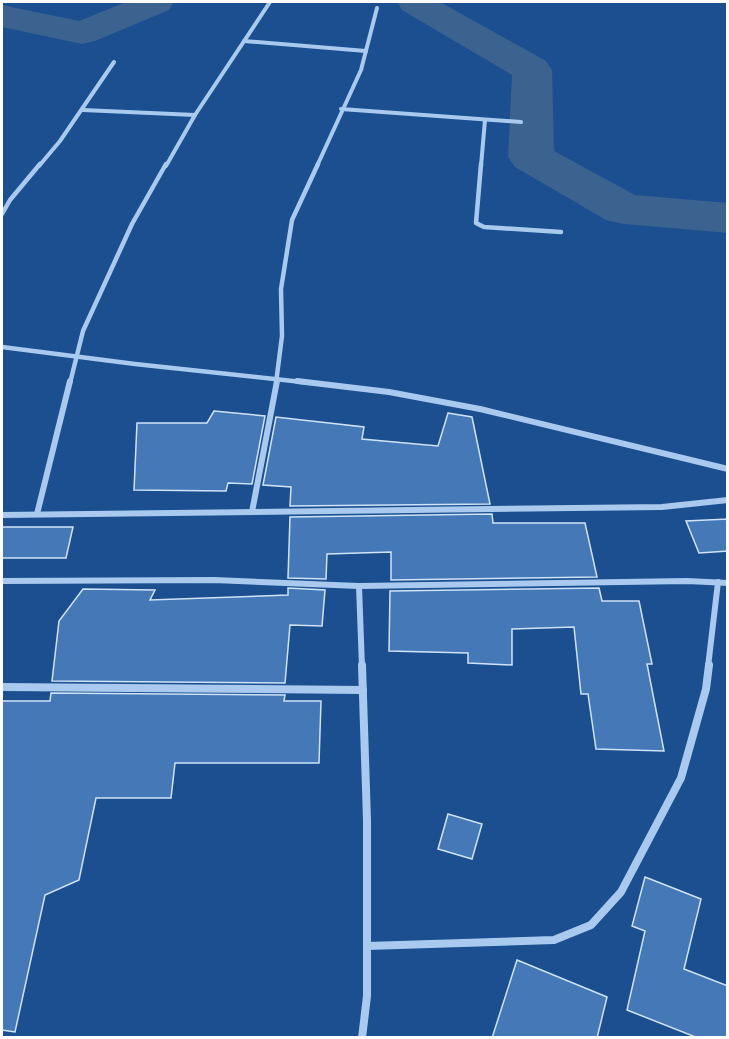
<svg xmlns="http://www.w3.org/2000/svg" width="729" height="1039" font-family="Overpass,sans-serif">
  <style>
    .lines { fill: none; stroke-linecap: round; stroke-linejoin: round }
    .river { fill: #3c6290; fill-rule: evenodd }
    .building { fill: #4478b7; stroke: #cfe3fa; stroke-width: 1.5 }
    .street-far3 { stroke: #a9c9ee; stroke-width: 4 }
    .street-far2 { stroke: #a9c9ee; stroke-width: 4.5 }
    .street-far1 { stroke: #a9c9ee; stroke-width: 6 }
    .street { stroke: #a9c9ee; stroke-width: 8 }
  </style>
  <rect width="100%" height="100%" fill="#1b4f8f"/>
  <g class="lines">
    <g class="river">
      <path d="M126,2H174L169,10L95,41L82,44L2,27V5L79,21Z"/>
      <path d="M397,2H440L546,61L552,70L554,151L635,195L728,203V233L624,224L606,220L515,167L508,157L512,75L402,10Z"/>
    </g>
  </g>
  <g class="building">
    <path d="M214,411L265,416L252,484L228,483L226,491L134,490L137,423H207Z"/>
    <path d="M448,413L472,417L490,504L290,506L291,487L263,485L276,417L364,427L362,439L438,446Z"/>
    <path d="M492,514L493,523H585L597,577L391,580V552L327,554L326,579L288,578L290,517Z"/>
    <path d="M728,519V551L699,553L686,521Z"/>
    <path d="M2,527H73L66,558H2Z"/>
    <path d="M288,588L325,590L322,626L290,625L285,683L52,681L59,621L83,589L155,590L150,600L288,595Z"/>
    <path d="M599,588L602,601H639L652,664H647L664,751L596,749L588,694H581L574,627L512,629V665L468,663V653L389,651L390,591Z"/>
    <path d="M51,693L285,695L284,701H321L319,763H175L171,798H96L79,880L45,895L15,1032L2,1030V701H50Z"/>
    <path d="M448,814L482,824L472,859L438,849Z"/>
    <path d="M645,877L701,899L684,969L728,986V1038H698L627,1010L645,931L632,926Z"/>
    <path d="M517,960L607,997L597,1038H492Z"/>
  </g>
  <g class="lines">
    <g class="street-far3">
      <path d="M244,41L366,51"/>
      <path d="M341,109L521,122"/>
      <path d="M83,110L195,115"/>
      <path d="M39,166L60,141L114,62"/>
      <path d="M166,166L195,115L270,2"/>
      <path d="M317,166L361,70L377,8"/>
      <path d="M481,166L485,120"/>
    </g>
    <g class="street-far2">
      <path d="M481,164L476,223L484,227L561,232"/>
      <path d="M2,214L10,200L40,164"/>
      <path d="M2,347L135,364L311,383"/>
      <path d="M70,383L83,331L132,224L166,164"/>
      <path d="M276,383L282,336L281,289L292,220L318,164"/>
    </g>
    <g class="street-far1">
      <path d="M297,381L389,392L480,409L728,469"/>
      <path d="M252,512L277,381"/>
      <path d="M37,514L70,381"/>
      <path d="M2,515L662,507L728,500"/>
      <path d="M2,581L214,580L359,586L687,581L728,583"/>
      <path d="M359,586L362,667"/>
      <path d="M708,667L718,582"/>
    </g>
    <g class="street">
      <path d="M362,665L367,820V996L362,1038"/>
      <path d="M2,687L363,690"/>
      <path d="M367,946L554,940L591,925L621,892L681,778L706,689L709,665"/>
    </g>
  </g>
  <rect width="729" height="1039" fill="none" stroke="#ffffff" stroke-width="6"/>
</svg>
